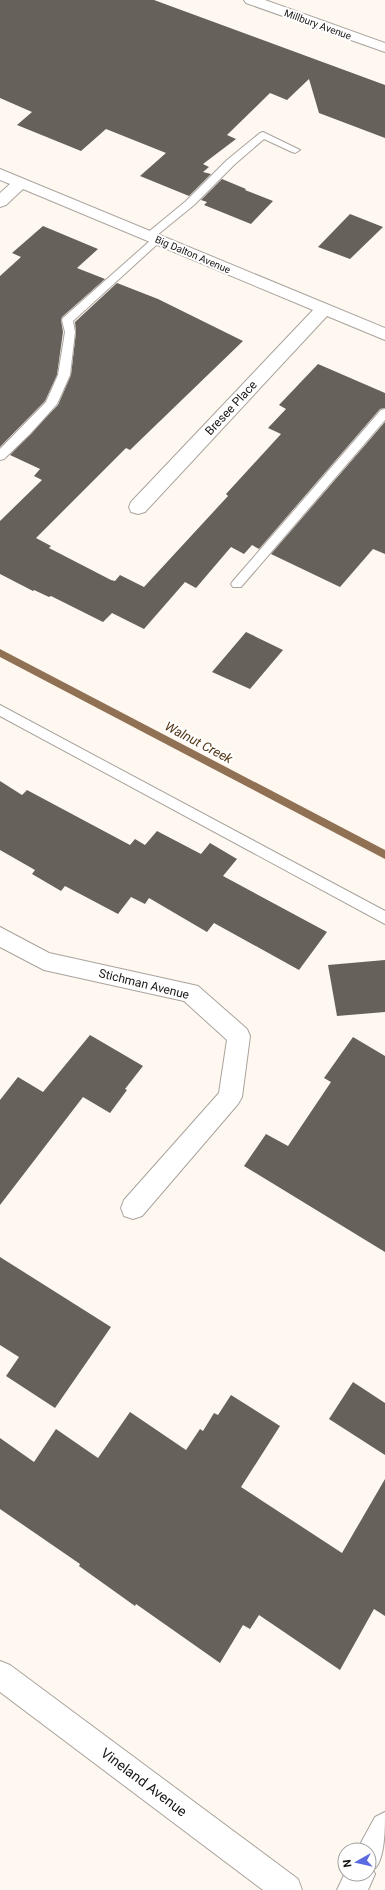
<svg xmlns="http://www.w3.org/2000/svg" width="385" height="1890" font-family="Roboto,sans-serif">
  <style>
    .lines { fill: none; stroke-linecap: round; stroke-linejoin: round }
    .stream { fill: #917154; fill-rule: evenodd }
    .building { fill: #67615b }
    .service-casing { stroke: #aaa39d; stroke-width: 2 }
    .minor-casing { stroke: #aaa39d; stroke-width: 2 }
    .tertiary-casing { stroke: #aaa39d; stroke-width: 2 }
    .secondary-casing { stroke: #aaa39d; stroke-width: 2 }
    .service { fill: #fff; fill-rule: evenodd }
    .minor { fill: #fff; fill-rule: evenodd }
    .tertiary { fill: #fff; fill-rule: evenodd }
    .secondary { fill: #fff; fill-rule: evenodd }
    .labels { text-anchor: middle; stroke-width: 4; stroke-linejoin: round; paint-order: stroke }
    .far-street-label { font-size: 10px; fill: #191715; stroke: #fff }
    .street-label { font-size: 12px; fill: #191715; stroke: #fff }
    .water-label { font-size: 13px; font-style: italic; fill: #543414; stroke: #fff }
    .near-street-label { font-size: 14px; fill: #191715; stroke: #fff }
  </style>
  <rect width="100%" height="100%" fill="#fff8f1"/>
  <g class="lines">
    <path class="stream" d="M0,649L385,850V859L0,657Z"/>
  </g>
  <g class="building">
    <path d="M0,0H154L385,85V138L319,113L309,79L287,100L270,93L227,135L236,139L203,164L209,167L203,172L211,174L189,196L140,176L166,153L106,129L81,151L17,125L32,112L0,98Z"/>
    <path d="M222,179L246,189L245,190L273,201L251,224L204,205L207,202L201,200Z"/>
    <path d="M350,214L383,227L350,259L318,247Z"/>
    <path d="M43,226L98,249L77,268L105,279L62,317L61,320L63,332L57,375L45,401L0,447V276L21,257L12,253Z"/>
    <path d="M117,283L158,299L243,341L130,450L126,448L36,538L51,546L49,548L111,580L115,581L120,575L144,587L228,496L226,494L281,434L268,428L286,409L279,405L318,364L385,393V408L380,409L259,549L252,545L244,554L231,547L196,588L185,582L144,629L112,613L103,622L51,596L49,597L34,590L33,591L0,574V521L42,480L34,476L40,469L10,455L58,405L71,375L76,332L75,322Z"/>
    <path d="M385,422V554L373,549L340,587L271,554Z"/>
    <path d="M246,632L283,650L250,689L212,672Z"/>
    <path d="M0,781L22,795L27,790L130,845L135,839L145,845L157,831L201,854L210,843L237,859L223,876L327,932L299,970L214,923L207,932L149,898L145,904L131,897L118,914L65,886L61,891L32,874L35,870L0,850Z"/>
    <path d="M385,960V1012L337,1016L328,965Z"/>
    <path d="M90,1035L143,1066L125,1089L127,1090L110,1113L83,1097L0,1205V1100L18,1077L43,1092Z"/>
    <path d="M353,1037L385,1056V1252L244,1166L266,1134L288,1146L331,1082L324,1078Z"/>
    <path d="M0,1257L111,1327L55,1408L6,1376L19,1357L0,1345Z"/>
    <path d="M353,1382L385,1403V1455L329,1419Z"/>
    <path d="M231,1395L280,1426L241,1487L342,1553L385,1479V1616L374,1609L340,1670L259,1615L250,1629L243,1625L220,1663L136,1604L135,1606L79,1566L80,1564L0,1509V1438L34,1462L56,1429L98,1458L130,1412L186,1450L200,1429L203,1431L214,1413L218,1415Z"/>
  </g>
  <g class="lines">
    <g class="service-casing">
      <g id="service">
        <path d="M263,132L300,150L295,153L292,152L264,139L235,164L194,205L156,236L162,237L163,239L73,321L75,332L70,375L57,404L30,434L4,459L0,460V449L46,402L58,375L65,332L62,320L63,318L152,239L146,238L145,236L146,234L186,201L227,160L260,133Z"/>
        <path d="M385,409V420L241,587H233L231,584L233,581L381,410Z"/>
        <path d="M0,705L385,911V924L0,716Z"/>
      </g>
    </g>
    <g class="minor-casing">
      <g id="minor">
        <path d="M244,0H265L385,43V52L246,3Z"/>
        <path d="M0,169L385,328V340L327,316L145,512L138,514L131,512L129,507L131,502L313,310L23,189L6,205L0,207V193L10,184L0,180Z"/>
        <path d="M0,927L49,953L198,986L247,1029L250,1036L242,1097L238,1104L142,1216L133,1219L124,1216L121,1208L124,1200L219,1093L227,1040L184,1001L44,970L0,947Z"/>
      </g>
    </g>
    <g class="tertiary-casing">
      <path id="tertiary" d="M0,1661L10,1665L298,1879L302,1890H263L0,1692Z"/>
    </g>
    <g class="secondary-casing">
      <path id="secondary" d="M385,1812C385,1829 385,1862 373,1870L375,1874L368,1890H337L345,1873V1874H369V1850H357L375,1817Z"/>
    </g>
    <use href="#service" class="service"/>
    <use href="#minor" class="minor"/>
    <use href="#tertiary" class="tertiary"/>
    <use href="#secondary" class="secondary"/>
  </g>
  <g class="labels">
    <g class="far-street-label">
      <text transform="translate(318 24) rotate(20)" y="4">Millbury Avenue</text>
      <text transform="translate(193 254) rotate(23)" y="4">Big Dalton Avenue</text>
    </g>
    <g class="street-label">
      <text transform="translate(231 408) rotate(-47)" y="4">Bresee Place</text>
      <text transform="translate(144 984) rotate(14)" y="4">Stichman Avenue</text>
    </g>
    <g class="water-label">
      <text transform="translate(199 742) rotate(28)" y="5">Walnut Creek</text>
    </g>
    <g class="near-street-label">
      <text transform="translate(144 1782) rotate(37)" y="5">Vineland Avenue</text>
    </g>
  </g>
  <g transform="translate(357 1862) rotate(262)"><circle r="19" fill="#ffffff" stroke="#a3a2a1"/>
  <path d="M0-3L7 15L0 10L-7 15Z" fill="#5a6ae1"/>
  <text y="-6" font-size="11" font-weight="bold" text-anchor="middle" fill="#191715">N</text>
  </g>
</svg>
